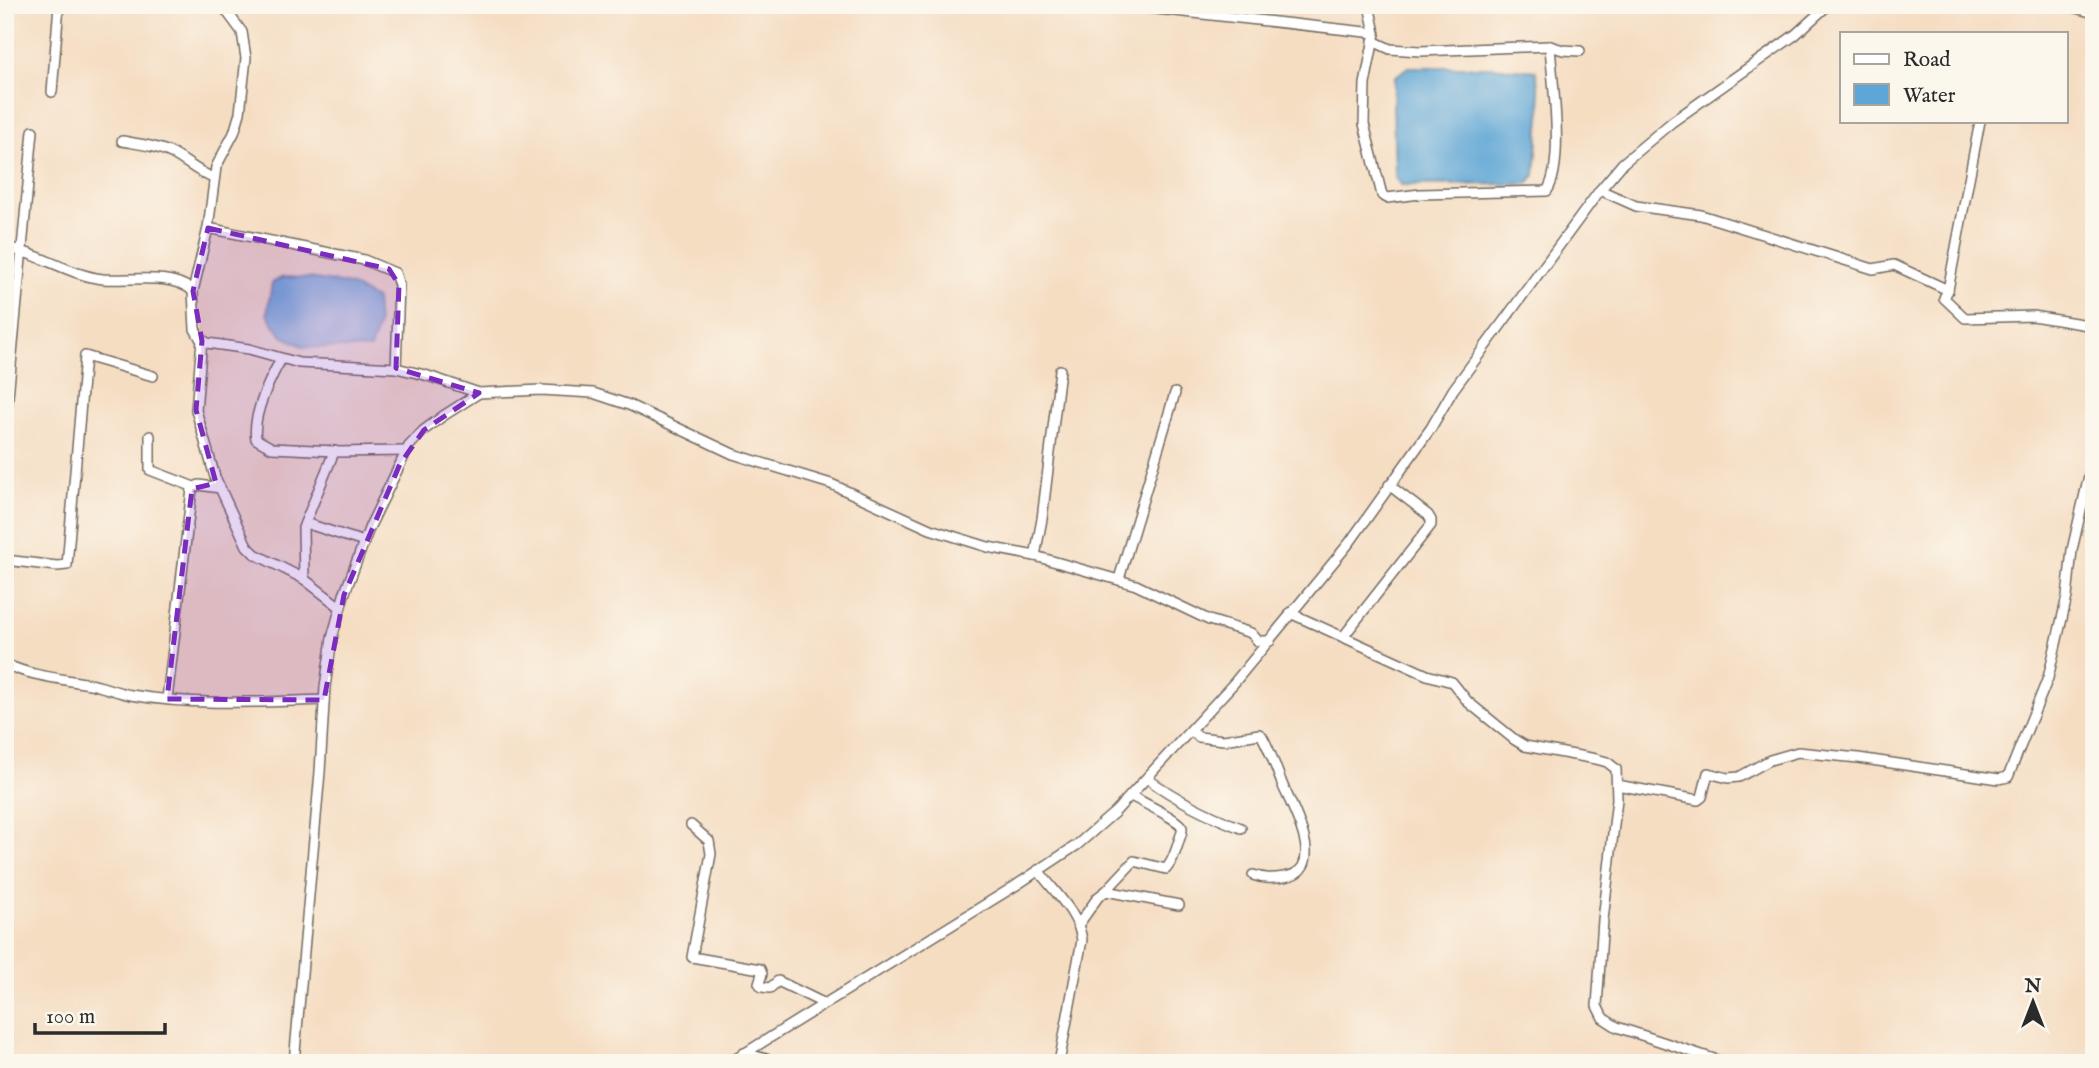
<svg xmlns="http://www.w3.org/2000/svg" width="2099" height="1068" font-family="'IM FELL English',serif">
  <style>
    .water { fill: #5ea6d5; stroke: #446880; stroke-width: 2 }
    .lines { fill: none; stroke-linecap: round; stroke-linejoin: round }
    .minor-casing { stroke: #726960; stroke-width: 12 }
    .minor { stroke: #fff; stroke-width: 9 }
    .marked { fill: #7b2cbf; fill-opacity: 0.2; stroke: #7b2cbf; stroke-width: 5; stroke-dasharray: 14 9; stroke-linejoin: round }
  </style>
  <rect width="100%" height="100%" fill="#fbf7ec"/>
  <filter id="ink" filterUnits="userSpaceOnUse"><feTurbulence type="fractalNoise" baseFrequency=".0143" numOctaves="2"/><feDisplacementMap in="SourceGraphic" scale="14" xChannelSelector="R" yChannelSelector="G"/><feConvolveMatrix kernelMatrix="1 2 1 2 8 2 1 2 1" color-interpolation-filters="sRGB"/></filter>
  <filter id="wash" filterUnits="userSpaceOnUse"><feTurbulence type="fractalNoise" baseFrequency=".00686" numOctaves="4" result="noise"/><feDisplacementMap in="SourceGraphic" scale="28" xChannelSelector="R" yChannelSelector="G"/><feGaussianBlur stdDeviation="1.57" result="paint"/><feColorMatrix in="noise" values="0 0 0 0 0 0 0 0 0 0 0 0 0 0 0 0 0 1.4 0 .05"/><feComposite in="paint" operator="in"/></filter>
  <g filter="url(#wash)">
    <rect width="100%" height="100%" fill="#f5ddc2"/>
    <g class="water">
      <path d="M1408,67H1490L1536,71L1541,106L1535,175L1527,184L1401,185L1395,178V173L1393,102L1395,77Z"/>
      <path d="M283,277L310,278L350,285L376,299L378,326L370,349L304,347L281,335L267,314L272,283Z"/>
    </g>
  </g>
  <g filter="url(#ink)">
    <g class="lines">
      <g class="minor-casing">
        <g id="minor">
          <path d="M1120,5L1375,33"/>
          <path d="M1369,5L1375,33L1365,84L1364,124L1382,195L1387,198L1420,194L1547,191C1565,164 1552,80 1550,46"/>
          <path d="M2065,5L2094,13"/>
          <path d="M1373,41L1390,49L1420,51L1550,46L1563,50L1580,51"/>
          <path d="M52,92L59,5"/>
          <path d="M122,141C139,144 158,146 173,154C187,162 198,172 213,178"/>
          <path d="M1600,190L1636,206L1701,215L1873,269L1894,265L1948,290L1944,298L1965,318L2033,316L2094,326"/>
          <path d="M208,228L364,260L395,273L399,285L396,368"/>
          <path d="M5,247C39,253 69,275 103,279C130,281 171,272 193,291L195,329L200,338L207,343L249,349L299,363L396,368L425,375L479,393L541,390L593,393L629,405L733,454L831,484L930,529L988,547L1035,556L1136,585L1209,620L1251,633L1258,641H1270"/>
          <path d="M1948,290L1980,121"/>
          <path d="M193,291L208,228L216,167L234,133L240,113L246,58L242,32L222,5"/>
          <path d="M202,340L196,410L215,477L247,546L255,554L304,579L340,607"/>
          <path d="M281,359C270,379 252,416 256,439L272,448L335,451"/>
          <path d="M5,429L33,131"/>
          <path d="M150,436V470L194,487"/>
          <path d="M305,523L364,542"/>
          <path d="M1035,556L1042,519L1060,370"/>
          <path d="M5,560L57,566L67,565L85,356L153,376"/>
          <path d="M304,579L303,528L334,452L406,451"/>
          <path d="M1119,579L1175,393"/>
          <path d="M1290,613L1427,675L1452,682L1468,702L1515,740L1525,746L1596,759L1607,762L1616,769L1617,799L1603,920L1597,1006L1603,1018L1617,1027L1726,1063"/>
          <path d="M1343,637L1431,525V520L1428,515L1389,485"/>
          <path d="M5,664C31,676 57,678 84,683C100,685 115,692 131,695C194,706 260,702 324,700"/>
          <path d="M167,699L192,489L199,485L220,488"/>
          <path d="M1191,731L1199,737L1224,740L1259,734L1262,736C1271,752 1276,769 1283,786C1293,809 1329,871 1284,877C1272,879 1264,879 1253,875"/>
          <path d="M1148,779C1177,800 1207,815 1241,828"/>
          <path d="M1617,785L1698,800L1702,797L1708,773L1728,778L1739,777L1770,760L1798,752L1858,758L1999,779L2008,777L2048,678L2067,597L2072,550L2094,454"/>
          <path d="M691,825L709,841L711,854L692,957L760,969L762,974L759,983L762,987L770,988L778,981L823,1003"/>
          <path d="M1038,870C1054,892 1078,912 1082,940L1059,1063"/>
          <path d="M1106,891L1134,861L1166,869C1173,861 1175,853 1178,844C1179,839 1183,832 1182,828C1182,821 1140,801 1131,796"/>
          <path d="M1079,924L1098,897L1106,891L1179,905"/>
          <path d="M744,1053L781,1063"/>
          <path d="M294,1063L320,772L325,687L332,638L344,595L370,526L409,446L424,430L443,416L479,393"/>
          <path d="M729,1063L1015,886L1077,845L1115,812L1234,683L1350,542L1431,428L1453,390L1600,190L1623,163L1672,122L1795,35L1828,5"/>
        </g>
      </g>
      <use href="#minor" class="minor"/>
    </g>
  </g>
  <path class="marked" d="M208,228L389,269L399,285L396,368L479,393L424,430L400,464L344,595L324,700L167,699L192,489L216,483L196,410L202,341L193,291Z"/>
  <rect width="2099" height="1068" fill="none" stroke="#fbf7ec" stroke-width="28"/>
  <rect x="1840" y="32" width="228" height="91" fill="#fbf7ec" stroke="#a8a59f" stroke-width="2"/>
  <rect x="1854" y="54" width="35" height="10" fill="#ffffff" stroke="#a8a59f" stroke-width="2"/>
  <text x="1903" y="66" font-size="21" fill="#2b2b2b">Road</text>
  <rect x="1854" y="84" width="35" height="21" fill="#5ea6d5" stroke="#a8a59f" stroke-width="2"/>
  <text x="1903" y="102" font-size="21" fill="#2b2b2b">Water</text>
  <g transform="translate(2033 1002)" stroke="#fbf7ec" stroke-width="5" paint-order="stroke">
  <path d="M0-5L12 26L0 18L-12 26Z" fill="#2b2b2b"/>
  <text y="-10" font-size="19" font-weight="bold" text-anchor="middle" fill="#2b2b2b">N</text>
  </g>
  <path d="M35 1023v10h130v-10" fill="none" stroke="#2b2b2b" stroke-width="3.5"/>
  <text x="46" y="1023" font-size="21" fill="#2b2b2b" stroke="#fbf7ec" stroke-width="5" paint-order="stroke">100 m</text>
</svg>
